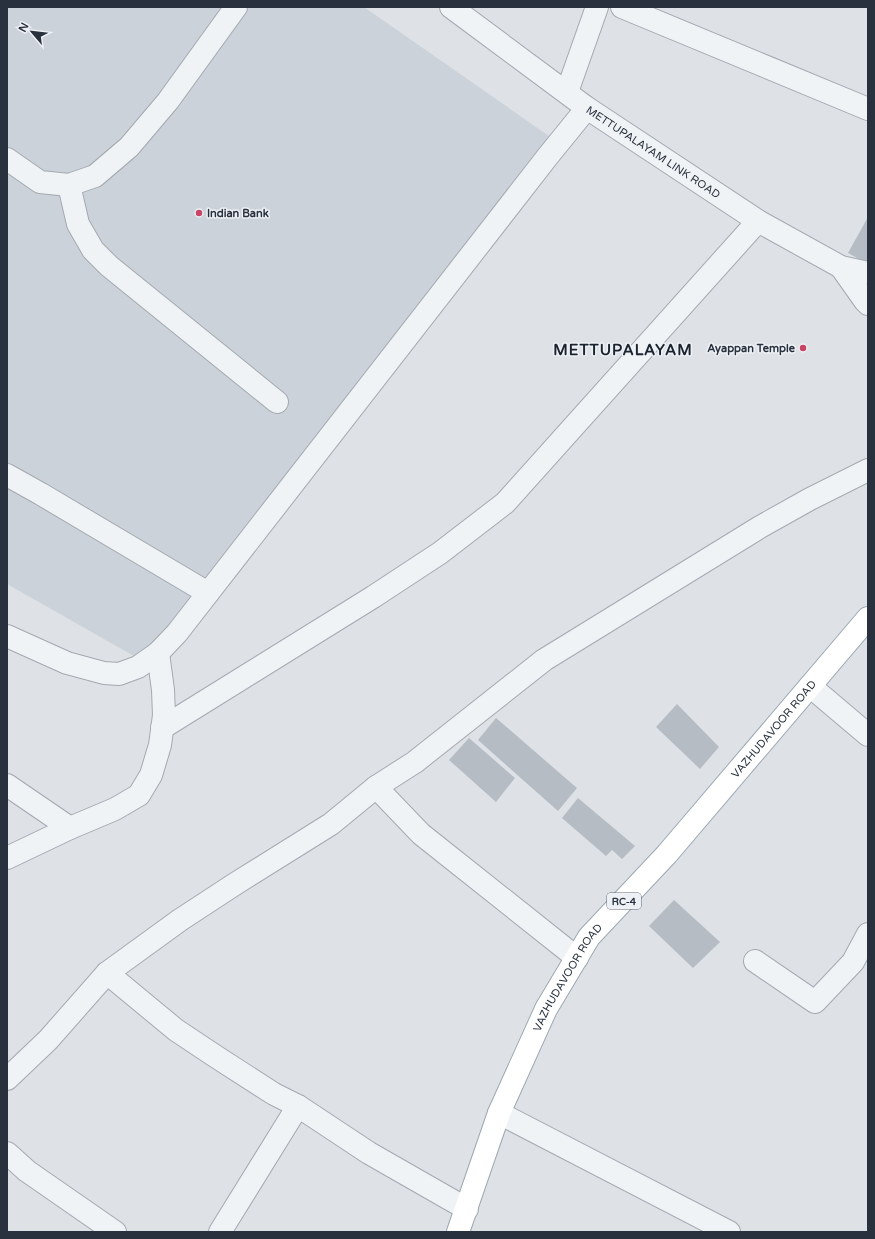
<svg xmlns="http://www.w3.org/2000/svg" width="875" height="1239" font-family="'Varela Round',sans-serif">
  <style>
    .built { fill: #ccd2d9 }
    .building { fill: #b5bcc3 }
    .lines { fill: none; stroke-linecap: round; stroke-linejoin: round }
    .minor-casing { stroke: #a4a9b1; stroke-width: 24 }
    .major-casing { stroke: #9da8b2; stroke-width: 24 }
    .minor { stroke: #f0f3f5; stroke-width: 22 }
    .major { stroke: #fff; stroke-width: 22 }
    .poi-dot { fill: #c94566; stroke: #edf1f5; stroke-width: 1.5 }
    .labels { text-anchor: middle; stroke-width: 3; stroke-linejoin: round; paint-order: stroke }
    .shield { fill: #edf1f5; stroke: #636b74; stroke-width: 1 }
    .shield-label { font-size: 10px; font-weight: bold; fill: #28313d }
    .street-label { font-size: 11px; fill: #28313d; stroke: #edf1f5 }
    .poi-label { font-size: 11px; font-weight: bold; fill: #28313d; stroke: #edf1f5; text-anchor: start }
    .district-label { font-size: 15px; font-weight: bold; letter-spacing: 1px; fill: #1a232e; stroke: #edf1f5 }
  </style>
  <rect width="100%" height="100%" fill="#dee2e7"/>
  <path class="built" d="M7,7H364L559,143L155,668L7,584Z"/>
  <g class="building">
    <path d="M868,217V264L848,253Z"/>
    <path d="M677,704L719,747L700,769L656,727Z"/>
    <path d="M496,718L577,788L558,811L478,740Z"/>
    <path d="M469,738L515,778L496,802L449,760Z"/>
    <path d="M578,798L635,846L622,859L612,850L606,856L562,818Z"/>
    <path d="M674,900L720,942L693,968L649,926Z"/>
  </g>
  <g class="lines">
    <g class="minor-casing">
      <g id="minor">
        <path id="s1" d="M451,7L587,108L758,221L841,267L868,273"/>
        <path d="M622,7L868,109"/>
        <path d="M567,92L597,7"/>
        <path d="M7,159L40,182L69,185L95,176L129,147L168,101L236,7"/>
        <path d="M69,185L78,224L93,250L109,266L277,402"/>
        <path d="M841,267L865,301L868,304"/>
        <path d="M7,475L41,494L208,593"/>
        <path d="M7,636L67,663L104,673L119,674L138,667L158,653L177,633L548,156L587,108"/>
        <path d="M810,686L868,735"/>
        <path d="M162,728L373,597L440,553L505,503L758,221"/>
        <path d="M7,785L70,828"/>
        <path d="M376,787L421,834L577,958"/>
        <path d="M7,858L70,828L115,809L139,795L151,775L160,745L164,715L163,690L158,653"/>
        <path d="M755,961L815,1002L817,1000L853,962L868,934"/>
        <path d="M107,973L176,1030L215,1056L274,1094L298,1106L369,1153L467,1209"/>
        <path d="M7,1079L48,1040L107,973L180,920L235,884L331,824L376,787L415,762L544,660L760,527L810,499L868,470"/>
        <path d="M499,1113L729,1232"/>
        <path d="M7,1153L27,1171L115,1232"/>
        <path d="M220,1232L298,1106"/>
      </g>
    </g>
    <g class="major-casing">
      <g id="major">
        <path id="s2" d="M458,1232L499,1113L546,1009L589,937L667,854L868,618"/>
      </g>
    </g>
    <use href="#minor" class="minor"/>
    <use href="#major" class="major"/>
  </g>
  <g class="poi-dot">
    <circle cx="199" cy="213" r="4"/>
    <circle cx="803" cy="348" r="4"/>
  </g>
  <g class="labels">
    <rect class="shield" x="607" y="893" width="34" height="16" rx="3"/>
    <g class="shield-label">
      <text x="624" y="905">RC-4</text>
    </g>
    <g class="street-label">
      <text dy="4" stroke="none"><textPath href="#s1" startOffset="249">METTUPALAYAM LINK ROAD</textPath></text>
      <text dy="4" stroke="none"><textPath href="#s2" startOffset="602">VAZHUDAVOOR ROAD</textPath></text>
      <text dy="4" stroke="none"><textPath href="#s2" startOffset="278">VAZHUDAVOOR ROAD</textPath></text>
    </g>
    <g class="poi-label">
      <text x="207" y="217">Indian Bank</text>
      <text x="795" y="352" text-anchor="end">Ayappan Temple</text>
    </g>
    <g class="district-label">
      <text x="623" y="355">METTUPALAYAM</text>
    </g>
  </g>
  <rect width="875" height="1239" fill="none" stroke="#28313d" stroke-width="16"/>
  <g transform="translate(32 32) rotate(298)" stroke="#edf1f5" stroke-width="3" paint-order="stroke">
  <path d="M0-3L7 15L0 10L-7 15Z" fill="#28313d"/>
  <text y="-6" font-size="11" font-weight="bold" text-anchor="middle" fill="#28313d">N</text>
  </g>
</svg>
